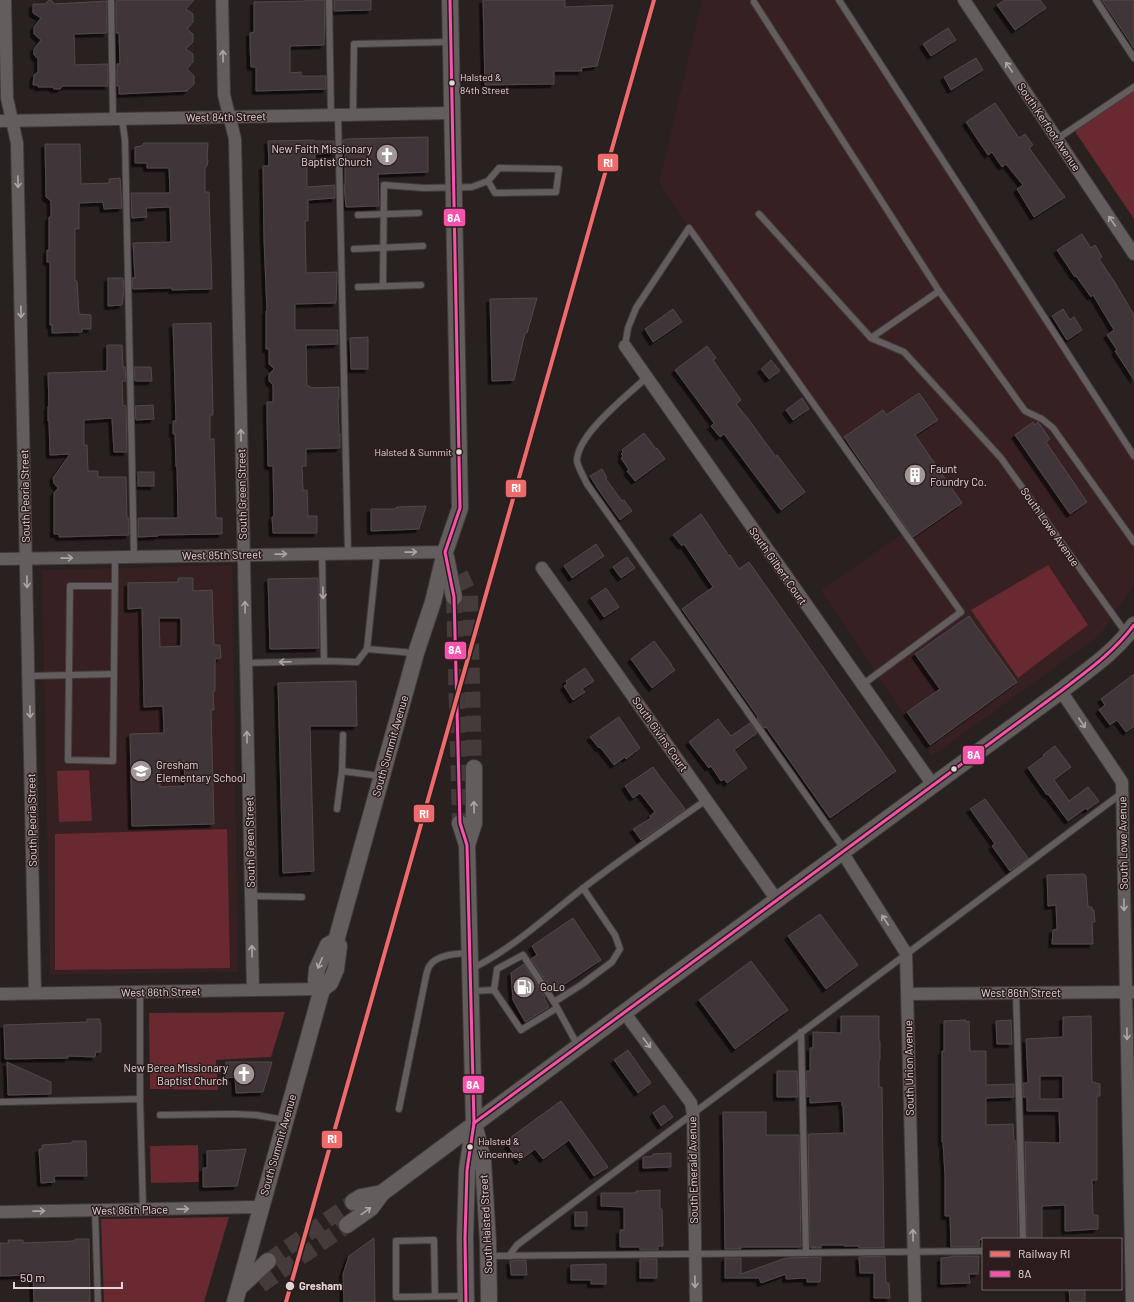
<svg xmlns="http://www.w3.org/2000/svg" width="1134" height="1302" font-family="Barlow,sans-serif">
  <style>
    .built { fill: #362021 }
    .green { fill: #682930 }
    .building { fill: #3f3637; stroke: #514949; fill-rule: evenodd; filter: url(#shadow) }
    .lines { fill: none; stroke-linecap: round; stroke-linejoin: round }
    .secondary-tunnel { stroke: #453b3b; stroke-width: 16; stroke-dasharray: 16 8; stroke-linecap: butt }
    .lane-casing { stroke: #433b3b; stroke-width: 8 }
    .street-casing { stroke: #433b3b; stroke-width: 14 }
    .secondary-casing { stroke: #433b3b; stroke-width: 18 }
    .lane { stroke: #645d5d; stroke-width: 6 }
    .street { stroke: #645d5d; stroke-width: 12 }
    .secondary { stroke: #645d5d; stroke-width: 16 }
    .bus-1-casing { stroke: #2d1c1d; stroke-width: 6 }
    .bus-1 { stroke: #f653ac; stroke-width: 3 }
    .rail-1-casing { stroke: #2d1c1d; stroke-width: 7 }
    .rail-1 { stroke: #ee6b6b; stroke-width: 4 }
    .oneway { stroke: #afa5a5 }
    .bus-dot { fill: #e1d5d5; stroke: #2d1c1d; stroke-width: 1.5 }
    .labels { text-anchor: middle; stroke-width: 3; stroke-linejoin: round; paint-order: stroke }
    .bus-label { font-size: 10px; fill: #e1d5d5; stroke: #2d1c1d; text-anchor: start }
    .street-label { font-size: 11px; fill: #e1d5d5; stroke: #2d1c1d }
    .poi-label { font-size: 11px; fill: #e1d5d5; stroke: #2d1c1d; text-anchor: start }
    .stop-label { font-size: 11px; font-weight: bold; fill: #e1d5d5; stroke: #2d1c1d; text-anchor: start }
    .line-badge { stroke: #2d1c1d; stroke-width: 1.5 }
    .badge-label { font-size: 11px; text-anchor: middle; font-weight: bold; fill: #fff }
  </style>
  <defs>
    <filter id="shadow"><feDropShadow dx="-3.5" dy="3.5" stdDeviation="0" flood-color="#0009"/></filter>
  </defs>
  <rect width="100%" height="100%" fill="#292020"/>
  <g class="built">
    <path d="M702,0H839L1134,457V584L1100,635L932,756L820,590L905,532L689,228L659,183Z"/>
    <path d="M232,565L238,972L50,975L42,570Z"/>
  </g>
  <g class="green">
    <path d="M1134,90V219L1074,130Z"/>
    <path d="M1048,565L1088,625L1018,678L971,610Z"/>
    <path d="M89,770L92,821L59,822L57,771Z"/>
    <path d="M227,829L230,968L55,970V834Z"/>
    <path d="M285,1012L271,1057L216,1060L218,1090L150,1089L149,1013Z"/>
    <path d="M198,1145L199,1182L151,1183L150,1146Z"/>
    <path d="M229,1217L204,1302H104L101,1219Z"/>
  </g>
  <g class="building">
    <path d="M49,0H51L54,4L107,1V33L74,34L75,65L108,64V86H63L60,89H54L52,87H38V85H33L34,75L38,72V59L34,55V49L41,40L34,34V27L41,18L33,13V4H45Z"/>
    <path d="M118,0H194L186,9L193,14V22L187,29L193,34V42L186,49L193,54V62L187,69L194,76V84L187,91L119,94V86H117V64H120L119,33H116V1Z"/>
    <path d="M305,0H325L324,45L290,46V73L301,72V76H326V89L256,91V67H251L250,47V33L254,32V2L305,1Z"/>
    <path d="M334,0H371V10L334,11Z"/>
    <path d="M483,0H565V7L613,5L597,66L581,68L582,71H554V84L485,85Z"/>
    <path d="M1005,0H1040L1046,8L1015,30L997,5Z"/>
    <path d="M1102,0H1134V48Z"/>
    <path d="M948,28L956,40L931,56L923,44Z"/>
    <path d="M976,58L983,70L951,90L944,77Z"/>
    <path d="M995,103L1019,138L1025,134L1033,145L1029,148L1065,197L1034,217L1017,189L1023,185L1006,164L1002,167L992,152L988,155L966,122Z"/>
    <path d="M428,137V172L378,174L379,206L346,207L344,185H345V153H343V140H345V139Z"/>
    <path d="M314,140V141H334V153L315,154V159H307V187L335,185V198L308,200V221H305L306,272L307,273L337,272L336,303L295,304V330H338V344L306,345L307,386H310V388L339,387V399H338L339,434H340V448L306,449V466H302L303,491L307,490L308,516H317V533H273L272,517H274L273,466H268L267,420V402H273V385L269,381V374L274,369L269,364V349H266V311H267L264,238L263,166H269L268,141Z"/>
    <path d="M144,143H208L207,159L208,160L207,166L205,168V192H209L212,289L172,290V288L133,289L132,278H135L133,243L171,242L170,207L146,208L147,217L132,218L131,193H170L169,168H147V163H135V147L141,146Z"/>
    <path d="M45,144H80L81,184L109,183V179L120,178L122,208L104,209L103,202L79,203V229H75V281H77L79,314L91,315V329H82V332L52,333V325H50V262H47V250L49,251V217H51V201L46,197Z"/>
    <path d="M1082,234L1091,248L1095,245L1102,257L1099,259L1114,281L1134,315V380L1115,351L1117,350L1107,335L1114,330L1093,295L1091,297L1076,276L1075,277L1057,250Z"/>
    <path d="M108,278H123L124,289L122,305L108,306Z"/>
    <path d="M537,298L527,333H525L514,380L492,381L490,299Z"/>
    <path d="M673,309L682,322L653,342L645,329Z"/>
    <path d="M1063,309L1070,320L1074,317L1082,330L1067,340L1052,316Z"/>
    <path d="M211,323L213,415H210V439H214L216,518H222V534L158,535V536L138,537V518H178L177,467H176L175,434H173V421H176L173,324Z"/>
    <path d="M368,337V369H351L350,338Z"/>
    <path d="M107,345H122L123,367H125L126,381H122L123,405L126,406L127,452H114L112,418L84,420V445H87L88,471H98V477H126L127,518H129V535L59,537V534H54V493L58,488L54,483L53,478L70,454L50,455L49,421H48V406H49L48,373L107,371Z"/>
    <path d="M707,346L716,358L713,360L741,400L736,404L749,420L776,457L777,455L805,492L781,510L724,434L720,437L711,426L714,423L675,370Z"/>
    <path d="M771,360L780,371L769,379L761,369Z"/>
    <path d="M134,367H151L152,381H135Z"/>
    <path d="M919,393L938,420L915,435L962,503L913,537L844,437L883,410L886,415Z"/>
    <path d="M802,398L809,409L793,420L786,410Z"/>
    <path d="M153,405L154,419L136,420L135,406Z"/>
    <path d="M1033,422L1035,425L1038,422L1050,439L1046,442L1087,502L1070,514L1015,435Z"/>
    <path d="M644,433L656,449L657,448L665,459L635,481L627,471L629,470L621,458L623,456L621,454L623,452L622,450Z"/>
    <path d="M602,469L607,478L606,479L622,501L624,500L632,511L620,520L598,489L590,476Z"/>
    <rect x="138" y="472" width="16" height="14"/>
    <path d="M426,506L419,529L371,531V509H395L397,507Z"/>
    <path d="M701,514L729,556L730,555L739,569L749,562L896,771L830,818L766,727L764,728L757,718L758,717L682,609L713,587L684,544L682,546L673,535Z"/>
    <path d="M596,544L604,556L572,578L564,566Z"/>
    <path d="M627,557L635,568L621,578L613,567Z"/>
    <path d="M178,578H193V591L212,590L214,645H220L221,658L215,659V691L213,692L214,710H211L214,824L132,826L130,734L164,733L163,706L144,707L142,608L128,609V583L178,582ZM159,618H181V646L160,647ZM184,761L185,786L160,787L159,762Z"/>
    <path d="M318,578L319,648L270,649L268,579Z"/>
    <path d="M606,588L619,607L604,617L591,598Z"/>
    <path d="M969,616L1017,682L930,745L907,712L940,689L915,654Z"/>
    <path d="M654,641L672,665H671L675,670L652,688L631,659Z"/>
    <path d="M585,668L594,681L582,689L585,692L573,700L564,686L567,684L566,681Z"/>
    <path d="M1134,674V726L1126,732L1117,720L1110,725L1099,710L1105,705L1101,699Z"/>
    <path d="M356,681L357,726H310L314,871L283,873L278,683Z"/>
    <path d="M619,717L640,748L626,759L625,757L614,765L600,747L599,748L590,737Z"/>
    <path d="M718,719L731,736L750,723L757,733L734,750L747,768L727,783L724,779L721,781L711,766L709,768L689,742Z"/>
    <path d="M1055,746L1071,767L1054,780L1069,801L1088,787L1099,801L1087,810L1086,808L1068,821L1048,794L1047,795L1028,768L1044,756L1043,755Z"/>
    <path d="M653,767L661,778L685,809L641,840L633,829L651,818L650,816L655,812L640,793L633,798L625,786Z"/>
    <path d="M985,799L1028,858L1010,871L992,846L995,844L970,809Z"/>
    <path d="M1084,874V875L1086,876L1088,907H1092V910H1094L1095,922H1092L1093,944H1052L1053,930L1057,929L1056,905L1048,906L1047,875Z"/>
    <path d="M820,914L858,965L826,989L788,936Z"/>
    <path d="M573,918L601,960L553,992L531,959L537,955L532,946Z"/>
    <path d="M751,961L788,1010L735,1049L699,1000Z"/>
    <path d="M524,964L545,997L544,998L549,1007L525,1022L513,1000L511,973Z"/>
    <path d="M841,1016H879V1041H880V1060H879V1087H882L884,1248H859V1246H844V1245H821V1248H811L816,1247H810L808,1135L809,1134L844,1133L843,1106H842V1101L810,1103V1096L807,1097L806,1071H810V1048H813V1032L841,1033Z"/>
    <path d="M1091,1016L1092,1082L1100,1084V1096H1097V1180H1092L1093,1215H1098V1229L1065,1231V1205L1042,1206V1239H1027L1025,1142L1060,1143L1059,1111H1027V1097H1023V1083H1028L1026,1039L1063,1037V1017ZM1040,1076H1063V1099H1040Z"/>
    <path d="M87,1019H100V1023H101V1052H96L95,1057L68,1056V1058L5,1059L4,1025L87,1022Z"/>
    <path d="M966,1020V1022L969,1021L970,1051H986V1085L1014,1084V1097L986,1098V1125L1013,1124L1014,1141H1016L1018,1239H983L979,1240V1247H951L950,1216H945V1176L943,1142H942V1051H944V1021Z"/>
    <path d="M1011,1020L1012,1044H997L996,1021Z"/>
    <path d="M628,1050L651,1083L638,1093L614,1060Z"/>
    <path d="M7,1062L51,1082V1094L8,1095Z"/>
    <path d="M226,1062H272L263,1092L236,1093L235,1077L226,1078Z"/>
    <path d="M777,1071H797L798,1097H777Z"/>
    <path d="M561,1101L608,1167L594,1176L569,1140L543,1159L535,1149L519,1161L508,1145L510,1144L507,1140Z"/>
    <path d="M664,1105L673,1117L661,1126L653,1113Z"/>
    <path d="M723,1112H766V1135H799L801,1247H740L741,1249H725Z"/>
    <path d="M72,1141H86L87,1176H56L54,1177L55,1182L41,1183L39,1149H42V1145L72,1143Z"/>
    <path d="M246,1149L237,1186L203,1187V1168H207V1151Z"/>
    <path d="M671,1153V1167L643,1168V1157L653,1156V1154Z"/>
    <path d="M660,1190V1209H662L663,1246H658V1250H640V1247H620V1230H624V1207L601,1206V1193H636V1191Z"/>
    <rect x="575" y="1212" width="12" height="14"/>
    <path d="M374,1238L375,1302H344L343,1274L349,1256Z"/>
    <path d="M75,1239H89L90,1302H34L33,1275L0,1276V1243H9L8,1240H23V1243L75,1241Z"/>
    <path d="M885,1256L886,1283H889L890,1298H874V1273H860L859,1257Z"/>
    <path d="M951,1256H979L978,1274H969L970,1283L941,1284V1258L951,1257Z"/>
    <path d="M821,1257L820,1282H807V1278L786,1279V1274L761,1283L759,1278H725V1258H741V1274L786,1258Z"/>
    <rect x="640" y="1259" width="17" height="19"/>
    <path d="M526,1260L527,1275H511L510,1261Z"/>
    <path d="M606,1264V1284H591V1280H571V1265Z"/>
    <path d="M1069,1289H1085V1302H1070Z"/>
  </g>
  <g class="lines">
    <g class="secondary-tunnel">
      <path d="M460,574L470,595L474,768"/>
      <path d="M454,597L460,823"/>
      <path d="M268,1261L353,1202"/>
      <path d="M261,1285L347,1225"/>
    </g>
    <g class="lane-casing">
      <g id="lane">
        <path d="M111,0L113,119"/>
        <path d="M329,0L331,115"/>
        <path d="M839,0L1134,456"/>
        <path d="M1096,0L1134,58"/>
        <path d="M754,2L939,291"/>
        <path d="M338,115L348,553"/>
        <path d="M353,115L354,44L449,42"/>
        <path d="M122,119L125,140L134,557"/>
        <path d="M1057,139L1134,87"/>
        <path d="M759,214L871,338"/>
        <path d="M358,215L419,213"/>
        <path d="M354,249L423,246"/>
        <path d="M383,286L384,185L424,188L472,187L488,181L495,193L556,192L559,169L499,168L488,181"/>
        <path d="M358,287L421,285"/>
        <path d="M625,346L628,328L636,308L689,228L961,612L862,685"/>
        <path d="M647,377C628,395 577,434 577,461C578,468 584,477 587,484L844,849"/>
        <path d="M377,553L367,649L414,653"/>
        <path d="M322,554L324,661"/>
        <path d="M115,586H70L68,760L113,761L115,575V557"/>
        <path d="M1126,633L1001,458L904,352L871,338L939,291L1025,411L1042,419L1053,428L1134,542"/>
        <path d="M246,663L324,661L357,662L367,649"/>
        <path d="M29,676L114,674"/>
        <path d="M343,735L342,771L380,776"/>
        <path d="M337,809L342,771"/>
        <path d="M251,896L302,897"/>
        <path d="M471,969C512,949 546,917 582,889C622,858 665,829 706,800"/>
        <path d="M494,990L497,969L523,955L554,1002"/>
        <path d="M471,991L494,990L521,1030L557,1008"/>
        <path d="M140,992V1099L143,1209"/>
        <path d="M1016,993L1023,1239"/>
        <path d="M801,1032L806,1253"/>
        <path d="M578,1046L554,1002L581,985L612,962L620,949L615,935L583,888"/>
        <path d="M0,1102L140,1099"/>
        <path d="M399,1109L425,981C426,976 427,969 430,965C438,954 457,954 469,953"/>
        <path d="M160,1115L235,1114L256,1115L285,1120"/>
        <path d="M95,1210L98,1302"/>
        <path d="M490,1256L983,1251"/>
        <path d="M509,1256L517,1245L1122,793"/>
        <path d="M435,1296L434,1240L396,1241V1297L465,1296"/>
      </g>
    </g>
    <g class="street-casing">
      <g id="street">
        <path d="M5,0L7,98L17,143L35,993"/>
        <path d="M222,0L224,95L235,139L253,990"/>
        <path d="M964,0L1134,254"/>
        <path d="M0,121L452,113"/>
        <path d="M625,346L933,785"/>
        <path d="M0,559L445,552"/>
        <path d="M542,568L777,900"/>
        <path d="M1061,691L1122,782L1132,1302"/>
        <path d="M842,852L906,953L915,1302"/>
        <path d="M0,994L322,989"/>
        <path d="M907,994L1133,992"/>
        <path d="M624,1012L691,1103L693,1114L696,1302"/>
        <path d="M0,1212L261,1207"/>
      </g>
    </g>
    <g class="secondary-casing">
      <g id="secondary">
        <path d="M446,557L454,597"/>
        <path d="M460,823L467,845L474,1123L467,1170L465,1238L466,1302"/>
        <path d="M467,845L474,823V768"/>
        <path d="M322,989L316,981L317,969L328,945L336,941"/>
        <path d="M476,1131L483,1161L488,1242L489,1302"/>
        <path d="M353,1202L361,1197L382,1193"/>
        <path d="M347,1225L371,1208L382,1193C607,1024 834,857 1061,691C1086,671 1116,652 1134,625"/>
        <path d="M239,1288L268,1261"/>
        <path d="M235,1302L322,989L330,983L336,969L339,946L336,941L416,653L433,602L445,552L460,508L450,0"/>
      </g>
    </g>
    <use href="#lane" class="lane"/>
    <use href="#street" class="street"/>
    <use href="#secondary" class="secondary"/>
    <g class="bus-1-casing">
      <g id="bus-1">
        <path d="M450,0L460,508L445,552L454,597L460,823L467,845L474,1123L467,1170L465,1238L466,1302"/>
        <path d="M474,1123L1061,691C1087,671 1114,652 1134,625"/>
      </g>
    </g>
    <use href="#bus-1" class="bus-1"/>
    <g class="rail-1-casing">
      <path id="rail-1" d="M286,1302L654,0"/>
    </g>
    <use href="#rail-1" class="rail-1"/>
  </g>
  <defs><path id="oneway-shaft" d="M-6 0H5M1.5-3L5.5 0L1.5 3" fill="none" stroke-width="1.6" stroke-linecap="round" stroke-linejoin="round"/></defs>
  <g class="oneway">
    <use href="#oneway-shaft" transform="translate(223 56) rotate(-91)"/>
    <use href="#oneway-shaft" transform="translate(1009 67) rotate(-124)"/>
    <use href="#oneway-shaft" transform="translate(18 182) rotate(89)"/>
    <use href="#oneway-shaft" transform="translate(1112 221) rotate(-124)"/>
    <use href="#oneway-shaft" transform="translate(21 312) rotate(89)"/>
    <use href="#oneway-shaft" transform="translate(241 435) rotate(-91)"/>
    <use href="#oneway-shaft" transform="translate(411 552) rotate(-1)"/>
    <use href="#oneway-shaft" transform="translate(281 554) rotate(-1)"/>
    <use href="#oneway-shaft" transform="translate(67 558) rotate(-1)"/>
    <use href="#oneway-shaft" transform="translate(27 582) rotate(89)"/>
    <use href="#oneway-shaft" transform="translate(323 593) rotate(89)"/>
    <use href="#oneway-shaft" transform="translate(245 607) rotate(-91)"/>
    <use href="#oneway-shaft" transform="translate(285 662) rotate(178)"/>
    <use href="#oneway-shaft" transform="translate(30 712) rotate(89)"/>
    <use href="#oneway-shaft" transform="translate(1082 723) rotate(56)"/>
    <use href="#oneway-shaft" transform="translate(247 737) rotate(-91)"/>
    <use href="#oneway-shaft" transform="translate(474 807) rotate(-91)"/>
    <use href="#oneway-shaft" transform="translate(1124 905) rotate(89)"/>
    <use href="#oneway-shaft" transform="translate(885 920) rotate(-123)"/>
    <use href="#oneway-shaft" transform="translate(252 951) rotate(-91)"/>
    <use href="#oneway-shaft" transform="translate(320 963) rotate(113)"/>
    <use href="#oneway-shaft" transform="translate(1127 1034) rotate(89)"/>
    <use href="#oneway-shaft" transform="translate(647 1043) rotate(53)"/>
    <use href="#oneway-shaft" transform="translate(183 1209) rotate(-1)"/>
    <use href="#oneway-shaft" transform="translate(39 1211) rotate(-1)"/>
    <use href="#oneway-shaft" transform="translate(366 1211) rotate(-36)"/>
    <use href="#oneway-shaft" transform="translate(913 1235) rotate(-91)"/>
    <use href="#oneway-shaft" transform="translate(695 1282) rotate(89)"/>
  </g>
  <defs>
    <g id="church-disc" transform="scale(1.15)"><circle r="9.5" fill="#a19696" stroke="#2d1c1d"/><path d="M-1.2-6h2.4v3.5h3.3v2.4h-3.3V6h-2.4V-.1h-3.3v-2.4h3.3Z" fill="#fff"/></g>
    <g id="building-disc" transform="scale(1.15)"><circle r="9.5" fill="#a19696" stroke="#2d1c1d"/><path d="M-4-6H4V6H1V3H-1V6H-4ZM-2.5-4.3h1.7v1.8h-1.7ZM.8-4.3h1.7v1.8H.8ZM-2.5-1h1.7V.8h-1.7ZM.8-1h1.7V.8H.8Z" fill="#fff"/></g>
    <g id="school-disc" transform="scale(1.15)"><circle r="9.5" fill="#a19696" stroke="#2d1c1d"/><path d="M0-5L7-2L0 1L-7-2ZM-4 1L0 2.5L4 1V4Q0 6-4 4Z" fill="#fff"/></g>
    <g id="fuel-disc" transform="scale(1.15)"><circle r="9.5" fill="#a19696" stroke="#2d1c1d"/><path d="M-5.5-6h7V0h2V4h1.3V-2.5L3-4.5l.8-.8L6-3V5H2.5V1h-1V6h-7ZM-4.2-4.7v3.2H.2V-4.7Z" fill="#fff"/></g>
  </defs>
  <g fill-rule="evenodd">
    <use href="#church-disc" x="387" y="155"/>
    <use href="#building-disc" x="915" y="475"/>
    <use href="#school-disc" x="141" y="771"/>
    <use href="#fuel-disc" x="524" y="987"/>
    <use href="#church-disc" x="244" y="1074"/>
  </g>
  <g class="bus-dot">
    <circle cx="452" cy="83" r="3.5"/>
    <circle cx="459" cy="452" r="3.5"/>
    <circle cx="954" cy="769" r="3.5"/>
    <circle cx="470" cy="1147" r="3.5"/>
    <circle cx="290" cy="1286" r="5"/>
  </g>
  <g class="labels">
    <g class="bus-label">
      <text x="460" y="81">Halsted &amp;<tspan x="460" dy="13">84th Street</tspan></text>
      <text x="452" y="456" text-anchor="end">Halsted &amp; Summit</text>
      <text x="478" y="1145">Halsted &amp;<tspan x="478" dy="13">Vincennes</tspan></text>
    </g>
    <g class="street-label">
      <text transform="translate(226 117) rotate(-1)" y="4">West 84th Street</text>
      <text transform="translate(1049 127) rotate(56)" y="4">South Kerfoot Avenue</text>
      <text transform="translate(242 494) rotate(-91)" y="4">South Green Street</text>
      <text transform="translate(25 496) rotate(-91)" y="4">South Peoria Street</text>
      <text transform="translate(1050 527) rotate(55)" y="4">South Lowe Avenue</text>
      <text transform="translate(222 555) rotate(-1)" y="4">West 85th Street</text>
      <text transform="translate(778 566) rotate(55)" y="4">South Gilbert Court</text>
      <text transform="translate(660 734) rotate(55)" y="4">South Givins Court</text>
      <text transform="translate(390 746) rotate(-74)" y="4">South Summit Avenue</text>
      <text transform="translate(32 820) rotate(-91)" y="4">South Peoria Street</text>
      <text transform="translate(250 842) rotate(-91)" y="4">South Green Street</text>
      <text transform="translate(1123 843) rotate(-91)" y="4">South Lowe Avenue</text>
      <text transform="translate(161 992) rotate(-1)" y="4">West 86th Street</text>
      <text x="1021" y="997">West 86th Street</text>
      <text transform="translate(909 1068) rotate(-91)" y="4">South Union Avenue</text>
      <text transform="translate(278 1145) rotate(-74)" y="4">South Summit Avenue</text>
      <text transform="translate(693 1170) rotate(-91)" y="4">South Emerald Avenue</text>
      <text transform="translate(130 1210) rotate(-1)" y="4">West 86th Place</text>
      <text transform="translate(486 1224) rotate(-93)" y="4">South Halsted Street</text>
    </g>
    <g class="poi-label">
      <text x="372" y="153" text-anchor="end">New Faith Missionary<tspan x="372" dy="13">Baptist Church</tspan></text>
      <text x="930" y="473">Faunt<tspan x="930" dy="13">Foundry Co.</tspan></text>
      <text x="156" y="769">Gresham<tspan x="156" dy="13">Elementary School</tspan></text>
      <text x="540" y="991">GoLo</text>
      <text x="228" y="1072" text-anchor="end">New Berea Missionary<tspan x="228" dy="13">Baptist Church</tspan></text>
    </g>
    <g class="stop-label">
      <text x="299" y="1290">Gresham</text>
    </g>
  </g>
  <g class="line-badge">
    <rect x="597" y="153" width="22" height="19" rx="4" fill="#ee6b6b"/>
    <rect x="443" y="208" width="23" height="19" rx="4" fill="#f653ac"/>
    <rect x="505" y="479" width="22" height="19" rx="4" fill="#ee6b6b"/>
    <rect x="444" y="641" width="23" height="19" rx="4" fill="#f653ac"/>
    <rect x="962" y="745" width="23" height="20" rx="4" fill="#f653ac"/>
    <rect x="413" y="804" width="22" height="19" rx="4" fill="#ee6b6b"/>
    <rect x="462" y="1075" width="23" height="19" rx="4" fill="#f653ac"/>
    <rect x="321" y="1130" width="22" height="19" rx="4" fill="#ee6b6b"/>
  </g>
  <g class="badge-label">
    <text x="608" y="167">RI</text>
    <text x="454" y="222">8A</text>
    <text x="516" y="492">RI</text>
    <text x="455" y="654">8A</text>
    <text x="974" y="759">8A</text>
    <text x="424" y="818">RI</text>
    <text x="473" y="1089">8A</text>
    <text x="332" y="1143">RI</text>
  </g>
  <rect x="982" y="1238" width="140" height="52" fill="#2d1c1d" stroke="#756667"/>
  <rect x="990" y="1251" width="20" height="6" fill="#ee6b6b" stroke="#756667"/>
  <text x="1018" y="1258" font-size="12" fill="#e1d5d5">Railway RI</text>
  <rect x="990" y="1271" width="20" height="6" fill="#f653ac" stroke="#756667"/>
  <text x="1018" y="1278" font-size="12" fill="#e1d5d5">8A</text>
  <path d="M14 1282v6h108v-6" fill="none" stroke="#e1d5d5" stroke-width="2"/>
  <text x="20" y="1282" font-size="12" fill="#e1d5d5" stroke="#2d1c1d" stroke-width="3" paint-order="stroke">50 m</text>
</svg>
